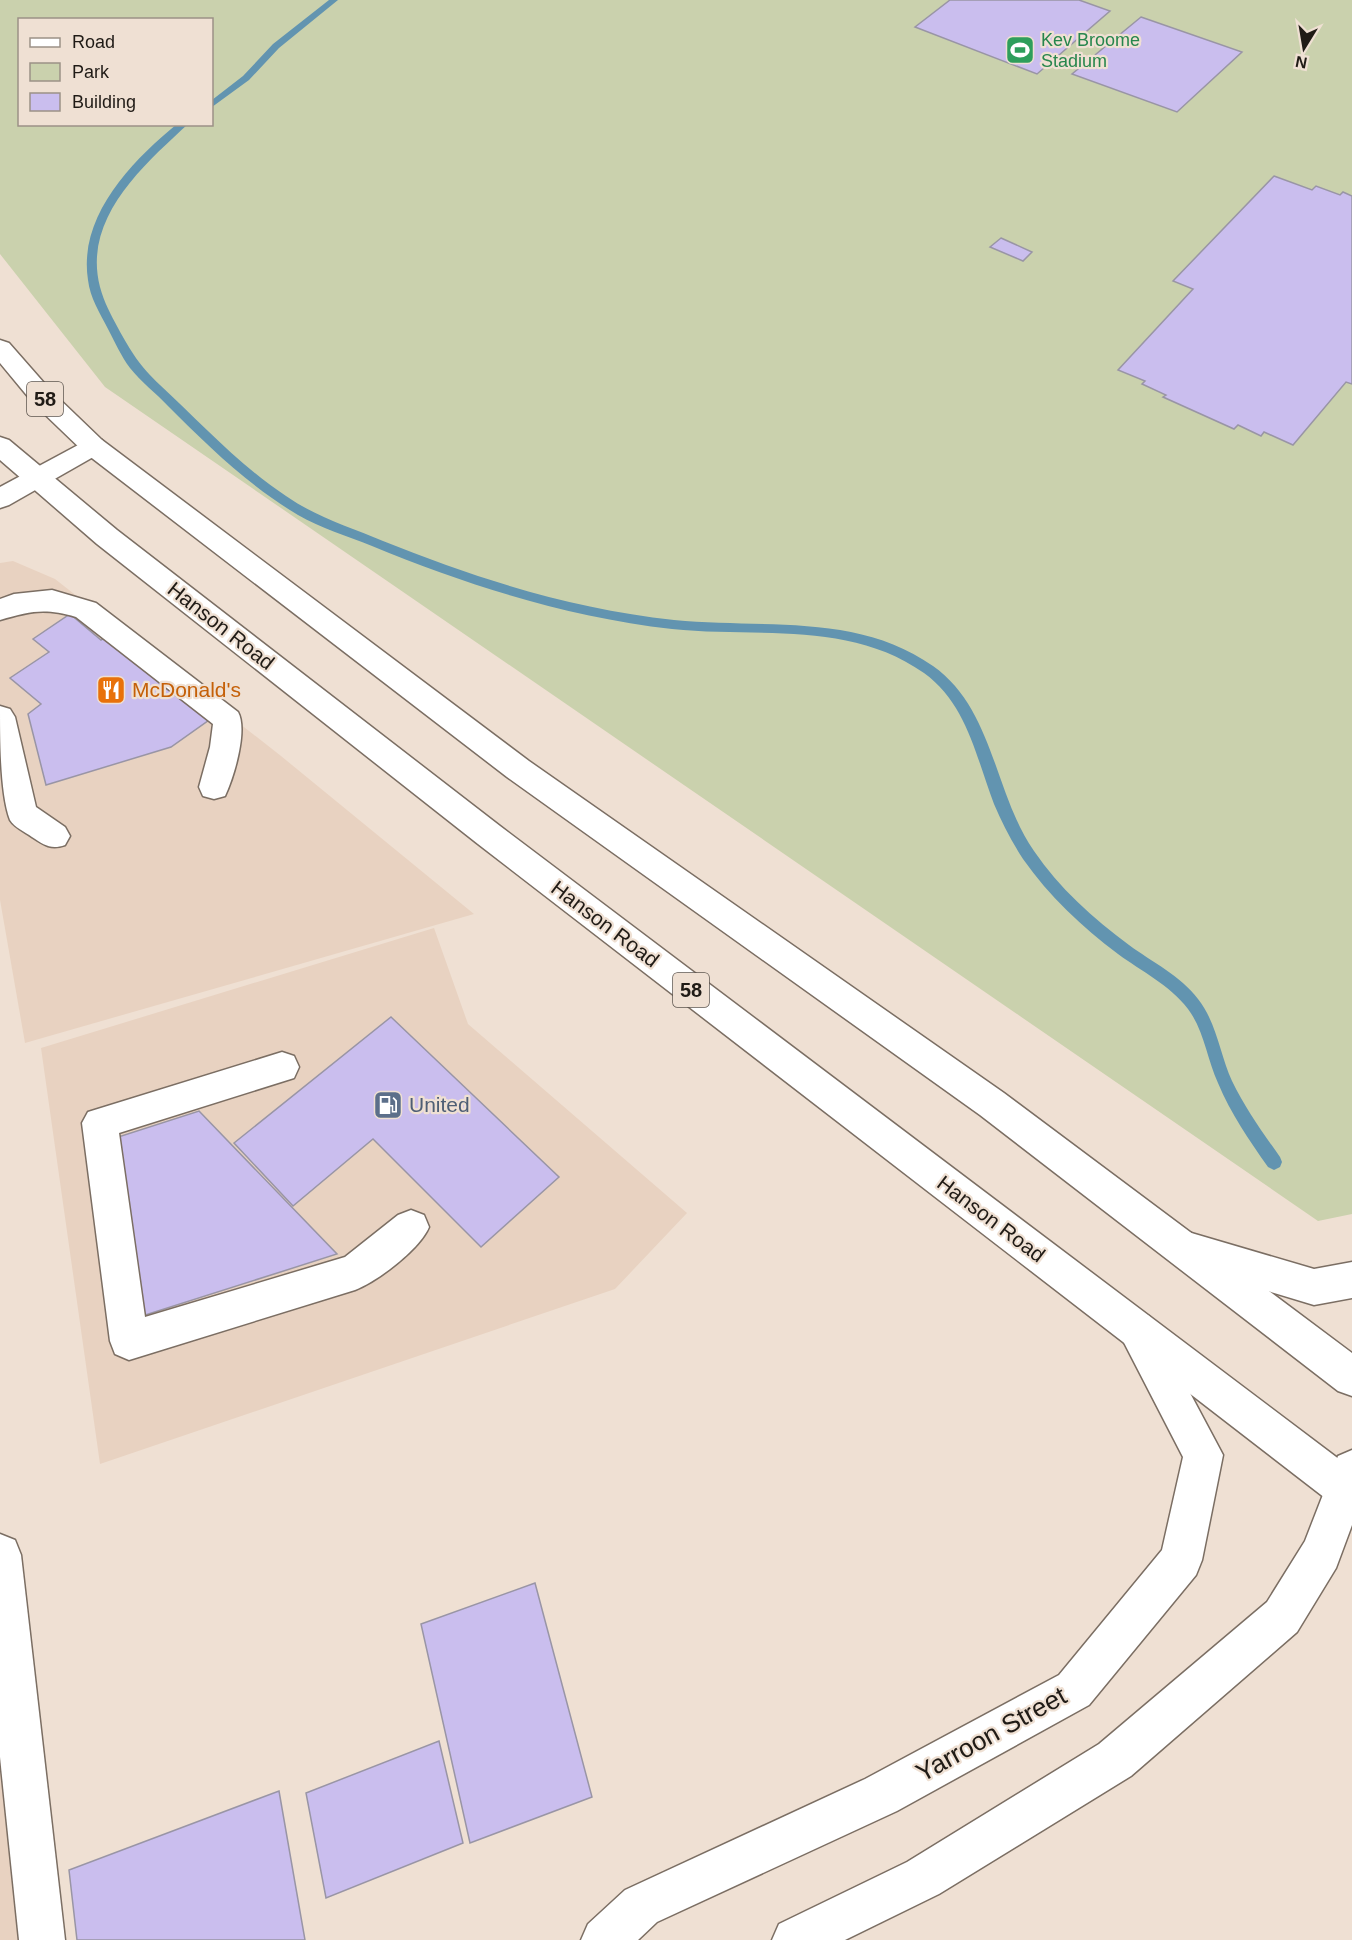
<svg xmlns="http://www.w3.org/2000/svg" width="1352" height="1940" font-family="Helvetica,sans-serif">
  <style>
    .built { fill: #e8d2c1 }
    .green { fill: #cad1ad; fill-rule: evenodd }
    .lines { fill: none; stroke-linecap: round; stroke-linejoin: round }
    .stream { fill: #6294b0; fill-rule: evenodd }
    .building { fill: #cabeee; stroke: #9995a5; stroke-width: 1.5 }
    .minor-casing { stroke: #7b6e63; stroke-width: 3 }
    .major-casing { stroke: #7b6e63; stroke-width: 3 }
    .minor { fill: #fff; fill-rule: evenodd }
    .major { fill: #fff; fill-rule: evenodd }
    .labels { text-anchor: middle; stroke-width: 4.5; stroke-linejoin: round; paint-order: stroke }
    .far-leisure-label { font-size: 18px; fill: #27864d; stroke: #efe0d3; text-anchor: start }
    .shield { fill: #efe0d3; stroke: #5e564f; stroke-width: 1.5 }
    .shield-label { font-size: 20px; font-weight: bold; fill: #201b16 }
    .street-label { font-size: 21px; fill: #201b16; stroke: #efe0d3 }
    .food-label { font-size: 21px; fill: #c56008; stroke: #efe0d3; text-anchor: start }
    .service-label { font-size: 21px; fill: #4e5e75; stroke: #efe0d3; text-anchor: start }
    .near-street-label { font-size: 26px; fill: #201b16; stroke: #efe0d3 }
  </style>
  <rect width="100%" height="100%" fill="#efe0d3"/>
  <g class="built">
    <path d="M13,561L55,579L281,756L474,914L25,1043L0,900V563Z"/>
    <path d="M434,928L468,1024L687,1213L615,1289L100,1464L41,1048Z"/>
    <path d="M0,1555L42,1940H0Z"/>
  </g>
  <path class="green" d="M0,0H1352V1214L1318,1221L105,387L0,254ZM20,20H212V124H20Z"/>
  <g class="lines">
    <g class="stream">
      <path d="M329,0H338L279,48L249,80L212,107V100L243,76L273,44Z"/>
      <path d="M177,124H188C144,165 82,218 100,287C104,302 111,315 118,328C131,352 140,366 160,385C201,423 239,465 286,496C316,517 350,527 383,541C477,579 573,609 674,620C762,629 857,612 933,666C994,709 994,794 1034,851C1059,888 1093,918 1129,945C1152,962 1181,976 1198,999C1217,1023 1220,1055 1232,1081C1245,1108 1263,1133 1280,1157L1282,1162L1280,1167L1274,1170L1268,1167C1249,1140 1231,1114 1218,1083C1207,1059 1204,1030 1188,1009C1170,985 1141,971 1118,954C1082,927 1049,896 1023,859C1012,842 1002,823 994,804C976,757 967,704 924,673C849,620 757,638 672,629C568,617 469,586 372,546C347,536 321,528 298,515C249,486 208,446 168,406C156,393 141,382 130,368C121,356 115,342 108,329C100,313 90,298 88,280C78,216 132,161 177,124Z"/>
    </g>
  </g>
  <g class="building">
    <path d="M950,0H1079L1110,11L1037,74L915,27Z"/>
    <path d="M1141,17L1242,52L1177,112L1072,74Z"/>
    <path d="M1274,176L1312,190L1316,186L1340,195L1343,192L1352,196V384L1346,382L1293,445L1264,432L1261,436L1238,425L1234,429L1163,397L1166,395L1142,384L1145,381L1118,370L1193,289L1173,281Z"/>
    <path d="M1001,238L1032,252L1023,261L990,247Z"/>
    <path d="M70,614L101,640L124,625L209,720L171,747L46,785L28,714L41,704L10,678L49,652L33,639Z"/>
    <path d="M391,1017L559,1177L481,1247L373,1139L293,1206L234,1143Z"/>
    <path d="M199,1111L337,1254L139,1317L112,1139Z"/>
    <path d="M535,1583L592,1797L470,1843L421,1624Z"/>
    <path d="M439,1741L463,1843L326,1898L306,1793Z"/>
    <path d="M279,1791L305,1940H77L69,1870Z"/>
  </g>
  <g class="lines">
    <g class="minor-casing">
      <g id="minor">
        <path d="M93,437L102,440L106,446L102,452L9,505L0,508V487Z"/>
        <path d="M52,590L96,603L238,712C248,730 234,777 225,796L214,799L203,796L199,787L210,747L213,724L76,617C45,608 31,611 0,620V599L14,594Z"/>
        <path d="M0,706L10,709L15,717L36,807L65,827L70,836L65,845C51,850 44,845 32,837C25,832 14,827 10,820C0,794 0,737 0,706Z"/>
        <path d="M282,1052L294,1056L299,1067L294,1078L119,1133L145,1317L345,1257L398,1215L411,1210L424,1215L429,1227C420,1249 378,1281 355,1290L129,1360L115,1354L110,1341L82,1123L88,1112Z"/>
        <path d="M1188,1232L1314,1269L1352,1262V1298L1314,1305L1175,1263L1170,1250L1175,1237Z"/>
        <path d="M1136,1310L1149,1316L1223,1455L1202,1560L1196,1575L1089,1705L897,1811L657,1922L638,1940H581L588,1924L625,1890L865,1779L1059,1675L1162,1550L1183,1457L1117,1329L1123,1316Z"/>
        <path d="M1352,1450V1525L1336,1568L1297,1632L1131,1776L939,1894L845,1940H772L779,1924L907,1862L1099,1744L1267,1602L1305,1541L1338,1456Z"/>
        <path d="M0,1534L15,1540L21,1555L65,1940H19L0,1757Z"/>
      </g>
    </g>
    <g class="major-casing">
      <g id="major">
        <path d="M0,340L9,343L52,392L102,440L529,761L1004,1093L1352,1353V1396L1338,1391L980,1115L507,777L84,452L34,404L0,363Z"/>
        <path d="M0,437L9,440L117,530L500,826L1352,1469V1514L1338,1508L478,844L97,544L0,460Z"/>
      </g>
    </g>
    <use href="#minor" class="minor"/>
    <use href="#major" class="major"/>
  </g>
  <defs>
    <g id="stadium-square" transform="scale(1.5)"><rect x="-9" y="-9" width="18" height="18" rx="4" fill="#2e9e5b" stroke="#efe0d3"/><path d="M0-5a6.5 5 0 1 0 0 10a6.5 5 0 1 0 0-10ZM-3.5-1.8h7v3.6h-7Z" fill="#fff"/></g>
    <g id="restaurant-square" transform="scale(1.5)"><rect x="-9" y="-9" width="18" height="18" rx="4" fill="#e8710a" stroke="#efe0d3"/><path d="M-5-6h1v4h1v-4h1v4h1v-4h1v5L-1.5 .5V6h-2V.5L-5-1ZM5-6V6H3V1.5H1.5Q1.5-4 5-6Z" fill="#fff"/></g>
    <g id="fuel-square" transform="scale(1.5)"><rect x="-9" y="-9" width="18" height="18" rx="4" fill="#5c6f8a" stroke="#efe0d3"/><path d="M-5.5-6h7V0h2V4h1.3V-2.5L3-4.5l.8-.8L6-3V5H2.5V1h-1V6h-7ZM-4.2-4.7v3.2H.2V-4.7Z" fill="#fff"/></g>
  </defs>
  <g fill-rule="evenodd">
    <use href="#stadium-square" x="1020" y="50"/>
    <use href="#restaurant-square" x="111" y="690"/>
    <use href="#fuel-square" x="388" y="1105"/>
  </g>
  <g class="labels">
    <g class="far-leisure-label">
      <text x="1041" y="46">Kev Broome<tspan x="1041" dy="21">Stadium</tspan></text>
    </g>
    <g class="shield">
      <rect x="27" y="382" width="36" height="34" rx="4.5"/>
      <rect x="673" y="973" width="36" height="34" rx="4.5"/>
    </g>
    <g class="shield-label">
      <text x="45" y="406">58</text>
      <text x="691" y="997">58</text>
    </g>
    <g class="street-label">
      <text transform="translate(221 626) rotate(38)" y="7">Hanson Road</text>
      <text transform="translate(605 924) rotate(37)" y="7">Hanson Road</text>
      <text transform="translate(991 1219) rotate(37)" y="7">Hanson Road</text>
    </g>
    <g class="food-label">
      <text x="132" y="697">McDonald's</text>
    </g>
    <g class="service-label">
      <text x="409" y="1112">United</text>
    </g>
    <g class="near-street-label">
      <text transform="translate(991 1734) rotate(-29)" y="9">Yarroon Street</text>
    </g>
  </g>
  <rect x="18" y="18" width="195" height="108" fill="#efe0d3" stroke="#9c9187" stroke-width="1.5"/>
  <rect x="30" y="38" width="30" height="9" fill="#ffffff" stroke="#9c9187" stroke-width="1.5"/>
  <text x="72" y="48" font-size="18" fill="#201b16">Road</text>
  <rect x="30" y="63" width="30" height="18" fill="#cad1ad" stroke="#9c9187" stroke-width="1.5"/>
  <text x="72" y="78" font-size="18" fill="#201b16">Park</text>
  <rect x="30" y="93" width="30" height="18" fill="#cabeee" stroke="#9c9187" stroke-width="1.5"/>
  <text x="72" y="108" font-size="18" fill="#201b16">Building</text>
  <g transform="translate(1304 48) rotate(191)" stroke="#efe0d3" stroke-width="4.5" paint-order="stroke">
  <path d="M0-4.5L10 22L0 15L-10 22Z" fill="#201b16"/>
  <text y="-9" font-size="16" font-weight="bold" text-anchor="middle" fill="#201b16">N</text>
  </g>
</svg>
